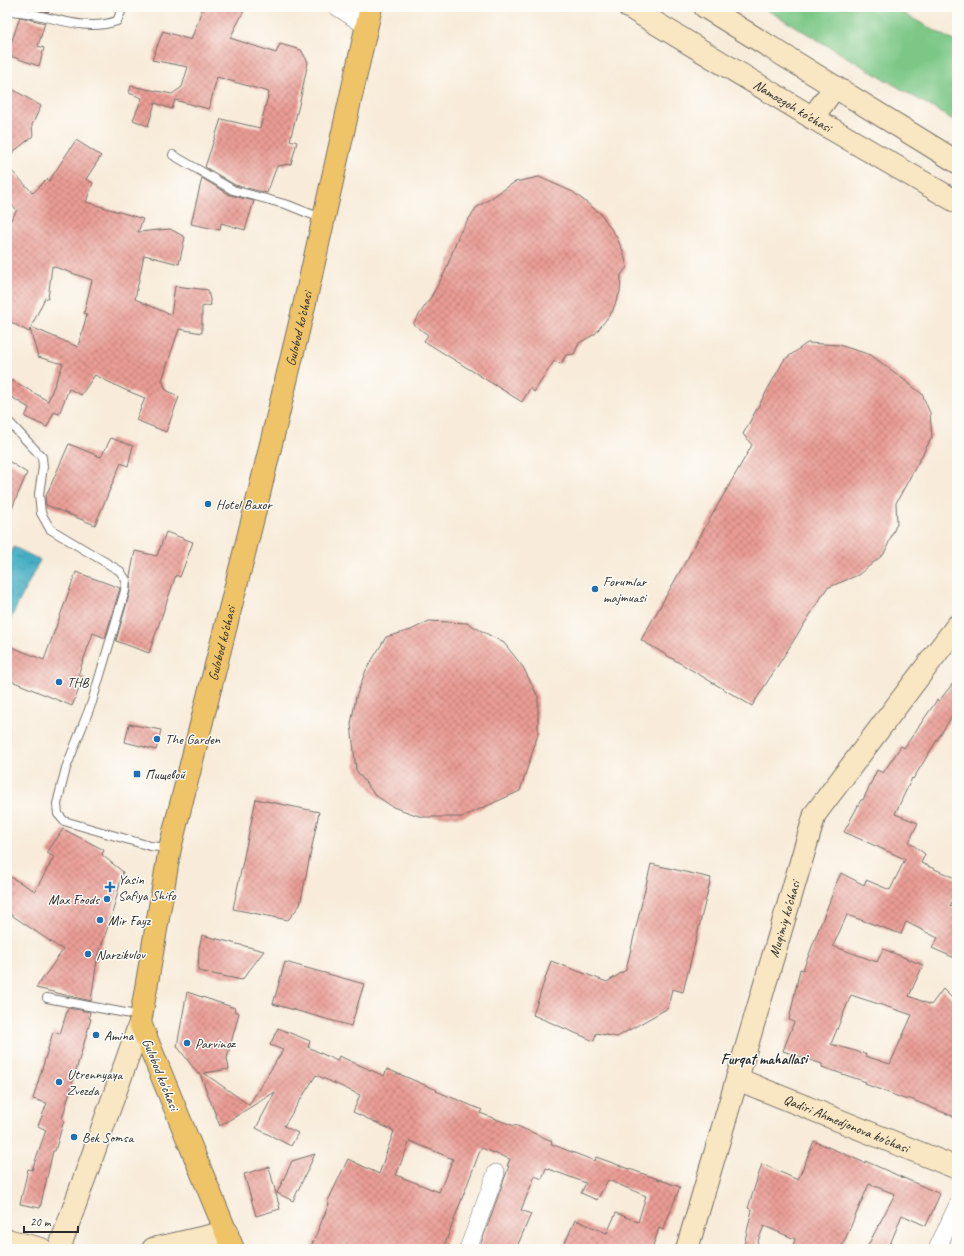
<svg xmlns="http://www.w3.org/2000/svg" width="964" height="1256" font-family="Caveat,sans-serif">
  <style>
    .green { fill: #7bc786; stroke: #537958 }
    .water { fill: url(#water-ripples); stroke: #386c77 }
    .building { fill: url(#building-cross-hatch); fill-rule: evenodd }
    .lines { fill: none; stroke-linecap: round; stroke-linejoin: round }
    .lane-casing { stroke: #736e68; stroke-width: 10 }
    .street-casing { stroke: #736e68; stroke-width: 18 }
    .secondary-casing { stroke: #736e68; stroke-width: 24 }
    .primary-casing { stroke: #736e68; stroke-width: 24 }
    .lane { stroke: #fff; stroke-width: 8 }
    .street { stroke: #fff; stroke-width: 17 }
    .secondary { stroke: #f9e7c3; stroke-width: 22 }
    .primary { stroke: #efc469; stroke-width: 22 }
    .poi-dot { fill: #1f6fb2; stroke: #fdfcf7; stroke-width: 1.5 }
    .labels { text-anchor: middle; stroke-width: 3; stroke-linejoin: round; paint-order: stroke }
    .street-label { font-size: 14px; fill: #2b2b2b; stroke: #fdfcf7 }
    .poi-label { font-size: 14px; fill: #2b2b2b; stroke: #fdfcf7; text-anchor: start }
    .neighbourhood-label { font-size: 15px; font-weight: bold; fill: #2b2b2b; stroke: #fdfcf7 }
  </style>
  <defs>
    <pattern id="water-ripples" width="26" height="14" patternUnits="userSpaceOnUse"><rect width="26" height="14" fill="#44adc3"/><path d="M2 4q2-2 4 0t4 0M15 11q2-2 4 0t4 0" fill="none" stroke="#398d9f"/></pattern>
    <pattern id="building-cross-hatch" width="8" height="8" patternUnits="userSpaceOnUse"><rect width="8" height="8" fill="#ea9c94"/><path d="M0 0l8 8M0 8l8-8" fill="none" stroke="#be7f79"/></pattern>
  </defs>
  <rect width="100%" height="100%" fill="#fdfcf7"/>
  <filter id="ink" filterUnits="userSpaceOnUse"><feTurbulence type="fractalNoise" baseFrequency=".025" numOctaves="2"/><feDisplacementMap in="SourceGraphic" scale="8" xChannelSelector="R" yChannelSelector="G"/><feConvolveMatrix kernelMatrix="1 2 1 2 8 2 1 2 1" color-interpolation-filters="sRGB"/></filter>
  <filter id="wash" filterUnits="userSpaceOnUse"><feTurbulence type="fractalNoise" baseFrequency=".012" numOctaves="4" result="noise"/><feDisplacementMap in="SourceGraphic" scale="16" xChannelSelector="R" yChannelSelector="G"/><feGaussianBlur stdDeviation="0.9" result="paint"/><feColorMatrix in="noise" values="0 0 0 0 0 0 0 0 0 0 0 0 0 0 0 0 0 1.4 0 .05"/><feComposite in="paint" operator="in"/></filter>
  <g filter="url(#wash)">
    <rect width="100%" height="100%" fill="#f8ebd9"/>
    <path class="green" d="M762,7H892L957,43V122Z"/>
    <path class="water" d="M14,547L40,560L10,620L7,618V560Z"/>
    <g id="blocks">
      <g class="building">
        <path d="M24,7H50L49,12Z"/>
        <path d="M203,7H246L230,38L276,53L280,44L301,50L308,62L300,101L290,140L297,142L291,164L277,166L267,193L235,185L205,167L221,119L260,128L269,92L217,77L209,109L175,100L172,109L155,103L148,126L133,120L142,98L129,93L131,86L172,94L182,87L188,67L152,60L163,31L191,40Z"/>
        <path d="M20,17L45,23L38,46L44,48L39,66L7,55Z"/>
        <path d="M7,86L41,106L32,125L33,136L7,157Z"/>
        <path d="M76,140L101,156L86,179L93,183L86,202L143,219L138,232L170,229L185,237L179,264L144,255L135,299L171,315L175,286L208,290L211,305L202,307V333L179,329L162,380L166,390L179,397L166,432L136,420L145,398L123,389L95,375L81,395L69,389L59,414L54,412L47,427L25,417L29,408L7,394V389L12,380L48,401L63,364L38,357L30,329L29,332L7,320V226L17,210L7,201V166L33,193L47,179L49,181ZM52,266L92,280L84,313L87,314L78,347L31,327L45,298L48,299Z"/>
        <path d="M539,177L573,192L601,214L616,236L623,251L627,267L621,275L620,292L612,312L595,334L579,343L574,354L566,355L561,364L554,361L534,392L530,388L522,402L424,341L428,335L413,324L431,297L445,272L459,234L476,208L515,182Z"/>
        <path d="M202,178L230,195L254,201L245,230L221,223L220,230L191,224Z"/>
        <path d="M807,343L839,345L871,355L898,375L922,394L930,413L932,437L896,503L897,523L884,554L858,575L827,588L752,706L641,640L752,445L743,434L784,360Z"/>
        <path d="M111,438L133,446L128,466L121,463L95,525L46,505L45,498L69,444L101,457Z"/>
        <path d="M7,460L27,473L7,520Z"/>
        <path d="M166,532L193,542L180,577L176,575L149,653L116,641L130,592L131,580L130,576L135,551L157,556Z"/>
        <path d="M76,572L120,588L105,638L93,633L78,675L84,677L72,706L7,679V645L44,660Z"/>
        <path d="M429,621L467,623L504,643L523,667L538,697V734L520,791L462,817H422L393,807L375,795L356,770L351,724L356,697L366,670L386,637L411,630Z"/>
        <path d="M957,678V708L913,779L912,778L895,814L918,823L909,842L925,854L921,863L957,879V891L950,906L957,908V959L932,948L938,938L906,922L901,934L847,915L833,946L877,962L883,949L923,965L909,996L931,1005L943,989L957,1003V1118L908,1098L907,1100L865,1084L866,1082L822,1067V1064L783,1051L794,1022L789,1020L800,969L803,970L834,890H833L841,873L864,885L866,880L890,890L905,859L844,832L861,800H863L877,770L883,773L901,746L904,748L937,700L939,701ZM851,995L912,1015L890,1064L865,1056L866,1054L831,1044Z"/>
        <path d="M129,724L161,730L156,750L125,742Z"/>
        <path d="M256,799L319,812L300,905L288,920L233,909Z"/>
        <path d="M63,829L104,850L102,855L123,872L112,914L97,960L91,1001L36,988L63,950L7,912V875L35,891L54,857L47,853Z"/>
        <path d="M651,864L711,878L683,992L672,989L668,1008L617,1037L596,1033L594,1041L533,1015L551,961L607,982L626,970Z"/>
        <path d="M202,935L264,951L242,980L198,971L199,948Z"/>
        <path d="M285,962L364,984L351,1026L273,1004Z"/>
        <path d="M187,992L235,1008L234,1011L239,1013L227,1058L229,1069L204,1073L249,1105L283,1050L270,1045L278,1028L310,1041L308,1047L337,1061L339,1056L384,1076L387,1069L437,1090L436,1091L482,1110L480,1113L514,1126L515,1125L552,1141L551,1144L595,1161L596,1157L680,1187L663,1230L659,1228L652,1249H581L565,1243L575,1220L607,1233L616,1213L638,1222L646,1196L608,1180L597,1200L581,1193L586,1183L546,1168L542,1179L535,1176L521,1210L531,1214L516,1249H479L509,1166H507L510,1159L481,1148L443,1249H310L329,1204L327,1203L348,1159L379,1174L394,1131L353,1112L360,1095L316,1075L284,1126L298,1133L291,1146L256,1128L275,1092L220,1126L200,1074H198L177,1046ZM410,1141L453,1159L439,1192L396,1175Z"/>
        <path d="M68,1008L90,1012L89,1018L91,1019L62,1119L64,1120L55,1151H53L40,1208L20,1204L28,1169L32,1170L46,1130L38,1126L47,1103L33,1099L53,1032L60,1034Z"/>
        <path d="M814,1141L865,1163V1161L940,1194L926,1226L902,1215L888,1249H866L895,1194L869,1184L841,1249H792L795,1239L764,1226L755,1249H743L752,1210L748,1208L762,1164L798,1180Z"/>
        <path d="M315,1154L293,1201L277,1193L292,1161Z"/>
        <path d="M269,1167L280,1209L256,1216L244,1174Z"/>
      </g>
    </g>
  </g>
  <g filter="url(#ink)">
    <use href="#blocks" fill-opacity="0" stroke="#736e68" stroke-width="1"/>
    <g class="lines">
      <g class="lane-casing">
        <g id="lane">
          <path d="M7,11C44,11 80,34 117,21L123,7"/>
          <path d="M173,155L233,190L288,205L323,219"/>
          <path d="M7,420L42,457L43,467L39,494L41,513L50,529L120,571L126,580L125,591L92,702L66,768L57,804L58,814L64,821L150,846L169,848"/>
          <path d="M47,998L141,1016"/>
        </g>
      </g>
      <g class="street-casing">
        <g id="street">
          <path d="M337,7L366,26"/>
          <path d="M468,1249L496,1173"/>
          <path d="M937,1249L957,1206"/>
        </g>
      </g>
      <g class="secondary-casing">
        <g id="secondary">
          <path id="s1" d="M629,7L818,121L957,202"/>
          <path d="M705,7L957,162"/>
          <path d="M812,118L835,87"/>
          <path id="s2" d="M737,1079L957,1168"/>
          <path d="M7,1240L41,1249"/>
          <path d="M59,1249L140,1023"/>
          <path d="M153,1249L227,1232"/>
          <path id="s3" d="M687,1249L815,814L957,626"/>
        </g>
      </g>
      <g class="primary-casing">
        <g id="primary">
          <path id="s4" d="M233,1249L140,1023L170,848L258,498L305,302L371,7"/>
        </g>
      </g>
      <use href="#lane" class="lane"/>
      <use href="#street" class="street"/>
      <use href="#secondary" class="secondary"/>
      <use href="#primary" class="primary"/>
    </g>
  </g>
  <g class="poi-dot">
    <circle cx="208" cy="504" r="4"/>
    <circle cx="595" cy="589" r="4"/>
    <circle cx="59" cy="682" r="4"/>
    <circle cx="157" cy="739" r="4"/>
    <rect x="133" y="770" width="8" height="8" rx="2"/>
    <path d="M108 881h4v4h4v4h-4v4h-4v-4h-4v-4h4z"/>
    <circle cx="107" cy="899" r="4"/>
    <circle cx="100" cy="920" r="4"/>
    <circle cx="88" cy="954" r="4"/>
    <circle cx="96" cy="1035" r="4"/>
    <circle cx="187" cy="1043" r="4"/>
    <circle cx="59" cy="1082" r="4"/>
    <circle cx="74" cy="1137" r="4"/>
  </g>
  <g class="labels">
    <g class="street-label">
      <text dy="5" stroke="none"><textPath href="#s1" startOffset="191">Namozgoh ko'chasi</textPath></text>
      <text dy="5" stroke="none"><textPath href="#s4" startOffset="957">Gulobod ko'chasi</textPath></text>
      <text dy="5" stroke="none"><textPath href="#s4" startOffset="633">Gulobod ko'chasi</textPath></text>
      <text dy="5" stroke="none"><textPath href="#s3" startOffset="344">Muqimiy ko'chasi</textPath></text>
      <text transform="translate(161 1074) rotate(68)" y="5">Gulobod ko'chasi</text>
      <text dy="5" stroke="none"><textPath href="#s2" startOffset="118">Qadiri Ahmedjonova ko'chasi</textPath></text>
    </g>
    <g class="poi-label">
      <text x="216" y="509">Hotel Baxor</text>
      <text x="603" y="586">Forumlar<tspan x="603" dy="16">majmuasi</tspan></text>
      <text x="67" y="687">THB</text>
      <text x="165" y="744">The Garden</text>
      <text x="145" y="779">Пищевой</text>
      <text x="118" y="884">Yasin<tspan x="118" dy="16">Safiya Shifo</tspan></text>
      <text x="99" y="904" text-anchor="end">Max Foods</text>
      <text x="108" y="925">Mir Fayz</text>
      <text x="96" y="959">Narzikulov</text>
      <text x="104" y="1040">Amina</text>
      <text x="195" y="1048">Parvinoz</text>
      <text x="67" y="1079">Utrennyaya<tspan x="67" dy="16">Zvezda</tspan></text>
      <text x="82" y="1142">Bek Somsa</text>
    </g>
    <g class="neighbourhood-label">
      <text x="764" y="1064">Furqat mahallasi</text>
    </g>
  </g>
  <rect width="964" height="1256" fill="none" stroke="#fdfcf7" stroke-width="24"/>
  <path d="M24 1226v6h54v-6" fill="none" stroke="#2b2b2b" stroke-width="2"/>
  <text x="30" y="1226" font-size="12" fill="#2b2b2b" stroke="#fdfcf7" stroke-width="3" paint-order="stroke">20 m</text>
</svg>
